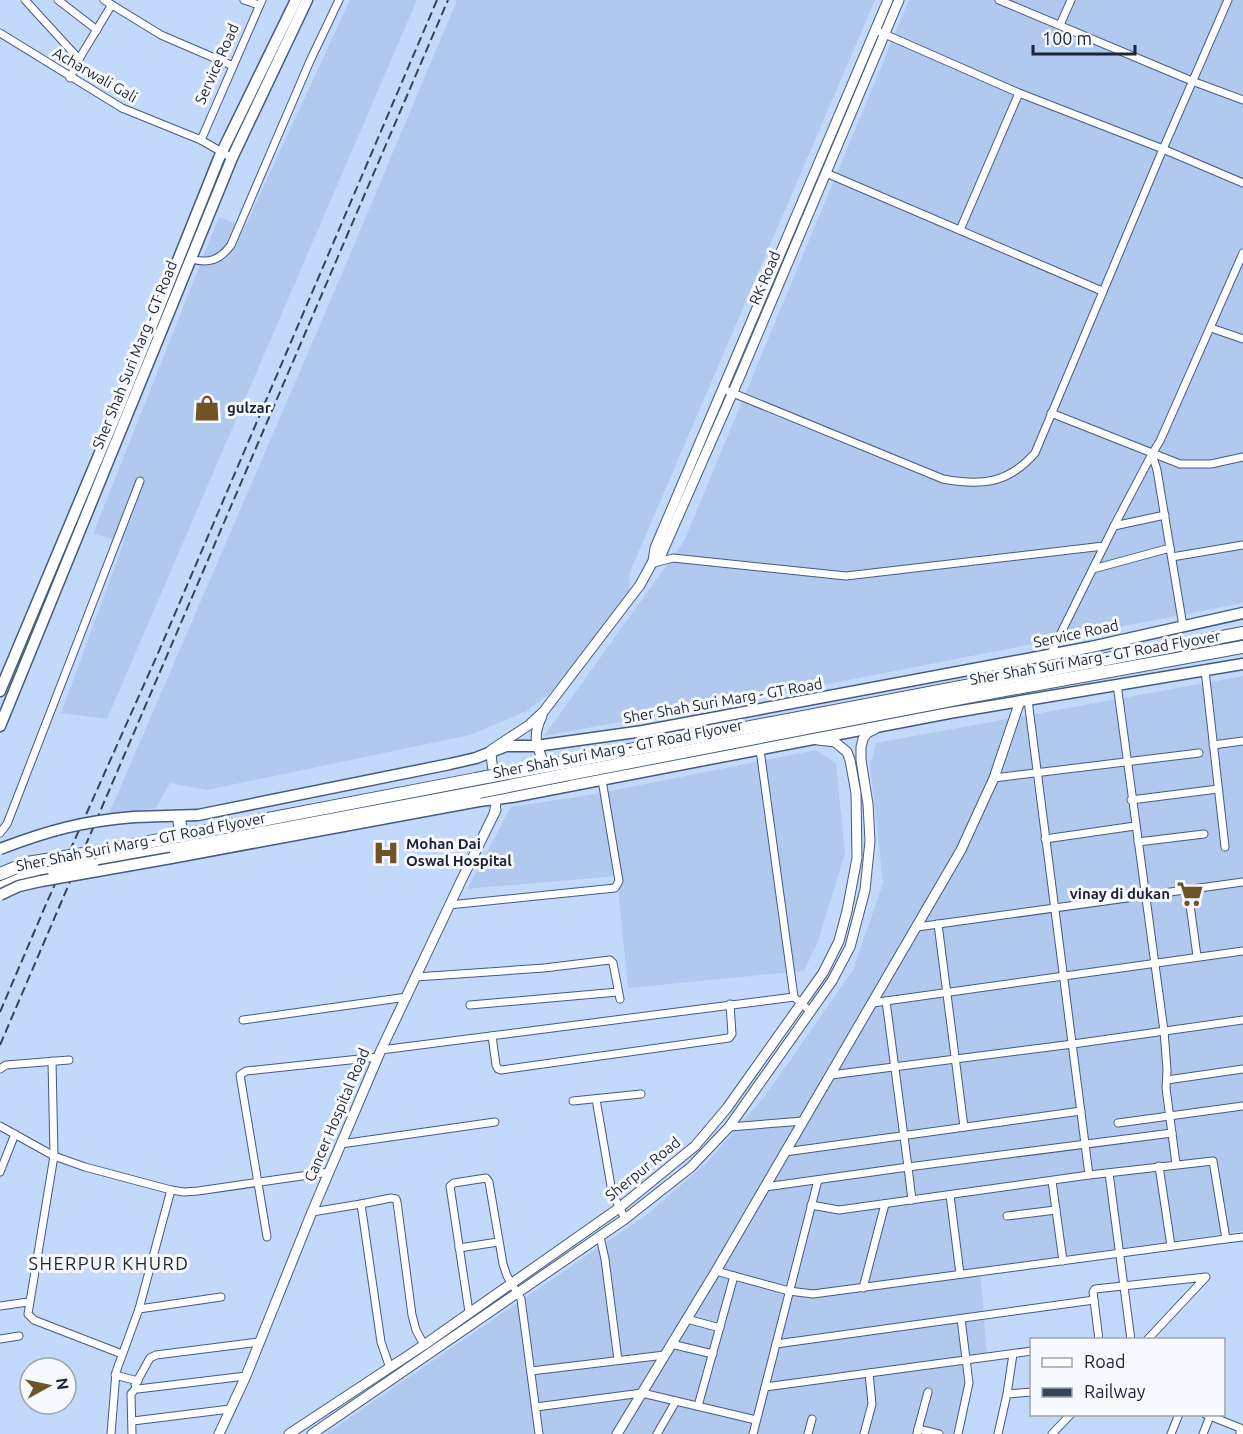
<svg xmlns="http://www.w3.org/2000/svg" width="1243" height="1434" font-family="Ubuntu,sans-serif">
  <style>
    .built { fill: #b1c9ef }
    .lines { fill: none; stroke-linecap: round; stroke-linejoin: round }
    .street-casing { stroke: #445b7f; stroke-width: 9 }
    .secondary-casing { stroke: #445b7f; stroke-width: 11 }
    .primary-casing { stroke: #445b7f; stroke-width: 13 }
    .highway-casing { stroke: #445b7f; stroke-width: 14 }
    .street { stroke: #fff; stroke-width: 7 }
    .secondary { stroke: #fff; stroke-width: 9 }
    .primary { stroke: #fff; stroke-width: 10 }
    .highway { stroke: #fff; stroke-width: 12 }
    .rail { stroke: #374356; stroke-width: 2; stroke-dasharray: 9 4.5; stroke-linecap: butt }
    .primary-bridge-casing { stroke: #445b7f; stroke-width: 13; stroke-linecap: butt }
    .highway-bridge-casing { stroke: #445b7f; stroke-width: 14; stroke-linecap: butt }
    .primary-bridge { stroke: #fff; stroke-width: 10 }
    .highway-bridge { stroke: #fff; stroke-width: 12 }
    .labels { text-anchor: middle; stroke-width: 6; stroke-linejoin: round; paint-order: stroke }
    .street-label { font-size: 15px; fill: #1b2535; stroke: #f6f9fd }
    .poi-label { font-size: 15px; font-weight: bold; fill: #1b2535; stroke: #f6f9fd; text-anchor: start }
    .quarter-label { font-size: 18px; letter-spacing: 1.5px; fill: #1b2535; stroke: #f6f9fd }
  </style>
  <rect width="100%" height="100%" fill="#c3d9fb"/>
  <g class="built">
    <path d="M350,0H417L107,719L61,713L124,542L93,534L219,217L245,227Z"/>
    <path d="M457,0H875L630,572L629,593L552,691L527,711L470,735L207,790L170,783L156,808L108,816L341,276Z"/>
    <path d="M909,0H1243V603L859,678L544,736L684,541Z"/>
    <path d="M1243,676V1231L980,1268L987,1354L962,1357L965,1390L953,1434H326L649,1213L707,1162L765,1096L853,970L883,883L870,766L876,743Z"/>
    <path d="M816,750L836,763L845,853L818,941L804,971L628,988L617,876L467,889L511,807L595,794Z"/>
  </g>
  <g class="lines">
    <g class="street-casing">
      <g id="street">
        <path d="M25,0L79,59"/>
        <path d="M58,0L97,30"/>
        <path d="M104,0L161,35L233,66"/>
        <path d="M244,0L259,5"/>
        <path d="M999,0L1192,81L1243,100"/>
        <path d="M1060,25L1071,0"/>
        <path d="M880,32L1019,93L1163,149L1243,183"/>
        <path d="M0,33L122,108L201,140L232,158"/>
        <path d="M70,78L79,59L111,6"/>
        <path d="M201,140L262,0"/>
        <path d="M826,173L1102,291"/>
        <path d="M960,230L1019,93"/>
        <path d="M191,259C209,264 220,260 231,245L310,61L339,0"/>
        <path d="M1211,328L1243,339"/>
        <path d="M723,389L943,479C981,486 1008,484 1035,453L1163,149L1228,0"/>
        <path d="M1051,413L1180,464H1211L1243,457"/>
        <path d="M1152,454L1157,470L1183,626"/>
        <path d="M1114,526L1165,515"/>
        <path d="M1172,557L1243,545"/>
        <path d="M654,563L673,558L846,576L1104,546"/>
        <path d="M1093,569L1170,548"/>
        <path d="M1050,655L1114,526L1152,454L1160,441L1243,253"/>
        <path d="M1205,670L1225,847"/>
        <path d="M1117,684L1164,1031L1167,1070L1166,1088L1176,1164"/>
        <path d="M1028,700L1089,1175L1213,1161L1226,1239L1243,1237"/>
        <path d="M1213,745L1243,741"/>
        <path d="M760,750L794,997L811,1012"/>
        <path d="M994,778L1199,753"/>
        <path d="M1131,800L1218,789"/>
        <path d="M0,833L7,824L140,481"/>
        <path d="M1045,839L1135,826"/>
        <path d="M1138,842L1204,834"/>
        <path d="M1188,890L1197,956"/>
        <path d="M449,905L615,888L619,881L602,780"/>
        <path d="M938,924L964,1127"/>
        <path d="M917,927L1243,882"/>
        <path d="M416,977L544,968L610,960L613,963L620,999"/>
        <path d="M886,1001L1243,951"/>
        <path d="M470,1005L618,992"/>
        <path d="M243,1020L407,997"/>
        <path d="M492,1036L496,1065L498,1069L501,1070L729,1038L732,1034L730,1004"/>
        <path d="M381,1050L794,997"/>
        <path d="M52,1061L54,1156"/>
        <path d="M0,1069L6,1065L69,1060"/>
        <path d="M831,1075L1073,1044L1243,1020"/>
        <path d="M1167,1080L1243,1069"/>
        <path d="M596,1099L612,1192L625,1219"/>
        <path d="M573,1101L641,1094"/>
        <path d="M1118,1123L1243,1106"/>
        <path d="M0,1126L54,1156"/>
        <path d="M729,1127L803,1121"/>
        <path d="M341,1144L495,1122"/>
        <path d="M785,1152L1081,1111"/>
        <path d="M1159,1166L1171,1246"/>
        <path d="M0,1172L15,1134"/>
        <path d="M1109,1173L1131,1340"/>
        <path d="M1052,1181L1063,1261"/>
        <path d="M765,1187L908,1167L886,1001L873,1003"/>
        <path d="M950,1195L960,1274"/>
        <path d="M912,1200L908,1167L1172,1133"/>
        <path d="M811,1205L839,1210L1089,1175"/>
        <path d="M312,1212L361,1204"/>
        <path d="M1007,1216L1056,1210"/>
        <path d="M267,1237L240,1075L246,1071L378,1057"/>
        <path d="M600,1237L605,1259L618,1360"/>
        <path d="M459,1248L498,1242"/>
        <path d="M716,1271L789,1291L813,1294L1226,1239"/>
        <path d="M863,1288L885,1204"/>
        <path d="M0,1306L28,1302"/>
        <path d="M139,1309L221,1297"/>
        <path d="M469,1312L450,1186L454,1183L486,1178L489,1182L503,1264L507,1276L521,1299L539,1434"/>
        <path d="M687,1319L720,1328"/>
        <path d="M0,1339L19,1336"/>
        <path d="M1099,1340L1093,1292L1095,1289L1206,1277L1147,1340"/>
        <path d="M671,1344L713,1354"/>
        <path d="M776,1344L1094,1300"/>
        <path d="M122,1354L34,1320L28,1314L54,1156L85,1167L171,1190"/>
        <path d="M390,1368L381,1342L361,1204L391,1198L396,1199L397,1202L412,1315L416,1330L424,1345"/>
        <path d="M531,1371L665,1355"/>
        <path d="M869,1373L1032,1351"/>
        <path d="M115,1375L138,1381"/>
        <path d="M246,1376L138,1389L135,1385L150,1358L156,1355L259,1342"/>
        <path d="M765,1387L869,1373L872,1404L864,1434"/>
        <path d="M1007,1394L1013,1354"/>
        <path d="M698,1406L734,1276"/>
        <path d="M536,1407L642,1393L756,1420"/>
        <path d="M1205,1414L1240,1428V1434"/>
        <path d="M133,1421L230,1409"/>
        <path d="M918,1429L928,1392"/>
        <path d="M111,1434L116,1372L139,1309L171,1190L184,1192L198,1191L329,1172"/>
        <path d="M132,1434L131,1394L136,1388"/>
        <path d="M657,1434L676,1401"/>
        <path d="M753,1434L818,1180"/>
        <path d="M808,1434L812,1419"/>
        <path d="M917,1434L918,1429L939,1434"/>
        <path d="M958,1434L969,1383L961,1319"/>
        <path d="M998,1434L1007,1394L1032,1392"/>
        <path d="M1052,1434L1071,1414"/>
        <path d="M1171,1434L1179,1414"/>
        <path d="M1203,1434L1210,1416"/>
      </g>
    </g>
    <g class="secondary-casing">
      <g id="secondary">
        <path d="M653,561L655,548L888,0"/>
        <path d="M542,716C530,740 539,749 547,771"/>
        <path d="M494,814C500,793 491,771 491,750L529,725L544,711L640,585L652,563L662,553L740,376L899,0"/>
        <path d="M219,1434L246,1376L312,1212L381,1050L461,881L496,810"/>
        <path d="M289,1434L424,1345L619,1208L695,1146L727,1108L823,973L839,941L847,911L857,858L856,793L850,760L847,752L835,742L818,740"/>
        <path d="M312,1434L625,1219L691,1167L729,1127L832,981L850,947L865,890L870,841L868,804L861,760V747L863,739L867,733L875,729"/>
        <path d="M617,1434L716,1271L961,850L994,778L1020,701"/>
      </g>
    </g>
    <g class="primary-casing">
      <g id="primary">
        <path d="M0,691L120,405L219,158L296,0"/>
        <path d="M0,726L232,158L307,0"/>
        <path d="M134,817L198,815L450,764L476,758L506,746H536L643,731L1091,647L1243,613"/>
        <path d="M171,858L479,801L512,797L949,713L1243,664"/>
      </g>
    </g>
    <g class="highway-casing">
      <g id="highway">
        <path d="M567,762L1243,633"/>
        <path d="M569,774L967,697L1243,647"/>
        <path d="M179,817L181,835"/>
        <path d="M96,852L476,779"/>
        <path d="M92,865L479,792"/>
        <path d="M0,874L27,863L59,858"/>
        <path d="M0,888L26,877L54,872"/>
      </g>
    </g>
    <use href="#street" class="street"/>
    <use href="#secondary" class="secondary"/>
    <use href="#primary" class="primary"/>
    <use href="#highway" class="highway"/>
    <g class="rail">
      <path d="M0,1012L47,902L159,651L437,0"/>
      <path d="M0,1045L448,0"/>
    </g>
    <g class="primary-bridge-casing">
      <g id="primary-bridge">
        <path d="M0,849C47,831 83,821 134,817"/>
        <path d="M0,895L19,886L41,881L171,858"/>
      </g>
    </g>
    <g class="highway-bridge-casing">
      <g id="highway-bridge">
        <path d="M476,779L567,762"/>
        <path d="M479,792L569,774"/>
        <path d="M59,858L96,852"/>
        <path d="M54,872L92,865"/>
      </g>
    </g>
    <use href="#primary-bridge" class="primary-bridge"/>
    <use href="#highway-bridge" class="highway-bridge"/>
  </g>
  <defs>
    <g id="shop-bare" transform="scale(2.07)"><path d="M-5-2.5h2.3a2.7 3.5 0 0 1 5.4 0H5L5.5 6h-11ZM-1.5-2.5h3a1.5 2.3 0 0 0-3 0Z" fill="#6f5426" stroke="#f6f9fd" stroke-width="2.5" paint-order="stroke"/></g>
    <g id="hospital-bare" transform="scale(2.07)"><path d="M-5-5h3v3.5h4V-5h3V5h-3V1.5h-4V5h-3Z" fill="#6f5426" stroke="#f6f9fd" stroke-width="2.5" paint-order="stroke"/></g>
    <g id="supermarket-bare" transform="scale(2.07)"><path d="M-6-5.5h2.5l.6 2H6L4.5 2H-2.5L-4.4-4H-6ZM-1.5 3.2a1.3 1.3 0 1 0 .1 0ZM3 3.2a1.3 1.3 0 1 0 .1 0Z" fill="#6f5426" stroke="#f6f9fd" stroke-width="2.5" paint-order="stroke"/></g>
  </defs>
  <g fill-rule="evenodd">
    <use href="#shop-bare" x="207" y="408"/>
    <use href="#hospital-bare" x="386" y="853"/>
    <use href="#supermarket-bare" x="1190" y="894"/>
  </g>
  <g class="labels">
    <g class="street-label">
      <text transform="translate(217 64) rotate(-66)" y="5">Service Road</text>
      <text transform="translate(95 75) rotate(30)" y="5">Acharwali Gali</text>
      <text transform="translate(765 278) rotate(-67)" y="5">RK Road</text>
      <text transform="translate(135 355) rotate(-68)" y="5">Sher Shah Suri Marg - GT Road</text>
      <text transform="translate(1076 634) rotate(-12)" y="5">Service Road</text>
      <text transform="translate(1095 658) rotate(-10)" y="5">Sher Shah Suri Marg - GT Road Flyover</text>
      <text transform="translate(723 701) rotate(-10)" y="5">Sher Shah Suri Marg - GT Road</text>
      <text transform="translate(618 749) rotate(-11)" y="5">Sher Shah Suri Marg - GT Road Flyover</text>
      <text transform="translate(141 842) rotate(-11)" y="5">Sher Shah Suri Marg - GT Road Flyover</text>
      <text transform="translate(337 1115) rotate(-67)" y="5">Cancer Hospital Road</text>
      <text transform="translate(643 1169) rotate(-39)" y="5">Sherpur Road</text>
    </g>
    <g class="poi-label">
      <text x="227" y="413">gulzar</text>
      <text x="406" y="849">Mohan Dai<tspan x="406" dy="17">Oswal Hospital</tspan></text>
      <text x="1170" y="899" text-anchor="end">vinay di dukan</text>
    </g>
    <g class="quarter-label">
      <text x="109" y="1270">SHERPUR KHURD</text>
    </g>
  </g>
  <rect x="1030" y="1338" width="195" height="78" fill="#f6f9fd" stroke="#9ea4ad" stroke-width="1.5"/>
  <rect x="1042" y="1358" width="30" height="9" fill="#ffffff" stroke="#9ea4ad" stroke-width="1.5"/>
  <text x="1084" y="1368" font-size="18" fill="#1b2535">Road</text>
  <rect x="1042" y="1388" width="30" height="9" fill="#374356" stroke="#9ea4ad" stroke-width="1.5"/>
  <text x="1084" y="1398" font-size="18" fill="#1b2535">Railway</text>
  <g transform="translate(48 1386) rotate(82)"><circle r="28" fill="#f6f9fd" stroke="#9ea4ad" stroke-width="1.5"/>
  <path d="M0-4.5L10 22L0 15L-10 22Z" fill="#6f5426"/>
  <text y="-9" font-size="16" font-weight="bold" text-anchor="middle" fill="#1b2535">N</text>
  </g>
  <path d="M1033 45v9h102v-9" fill="none" stroke="#1b2535" stroke-width="3"/>
  <text x="1042" y="45" font-size="18" fill="#1b2535" stroke="#f6f9fd" stroke-width="4.5" paint-order="stroke">100 m</text>
</svg>
